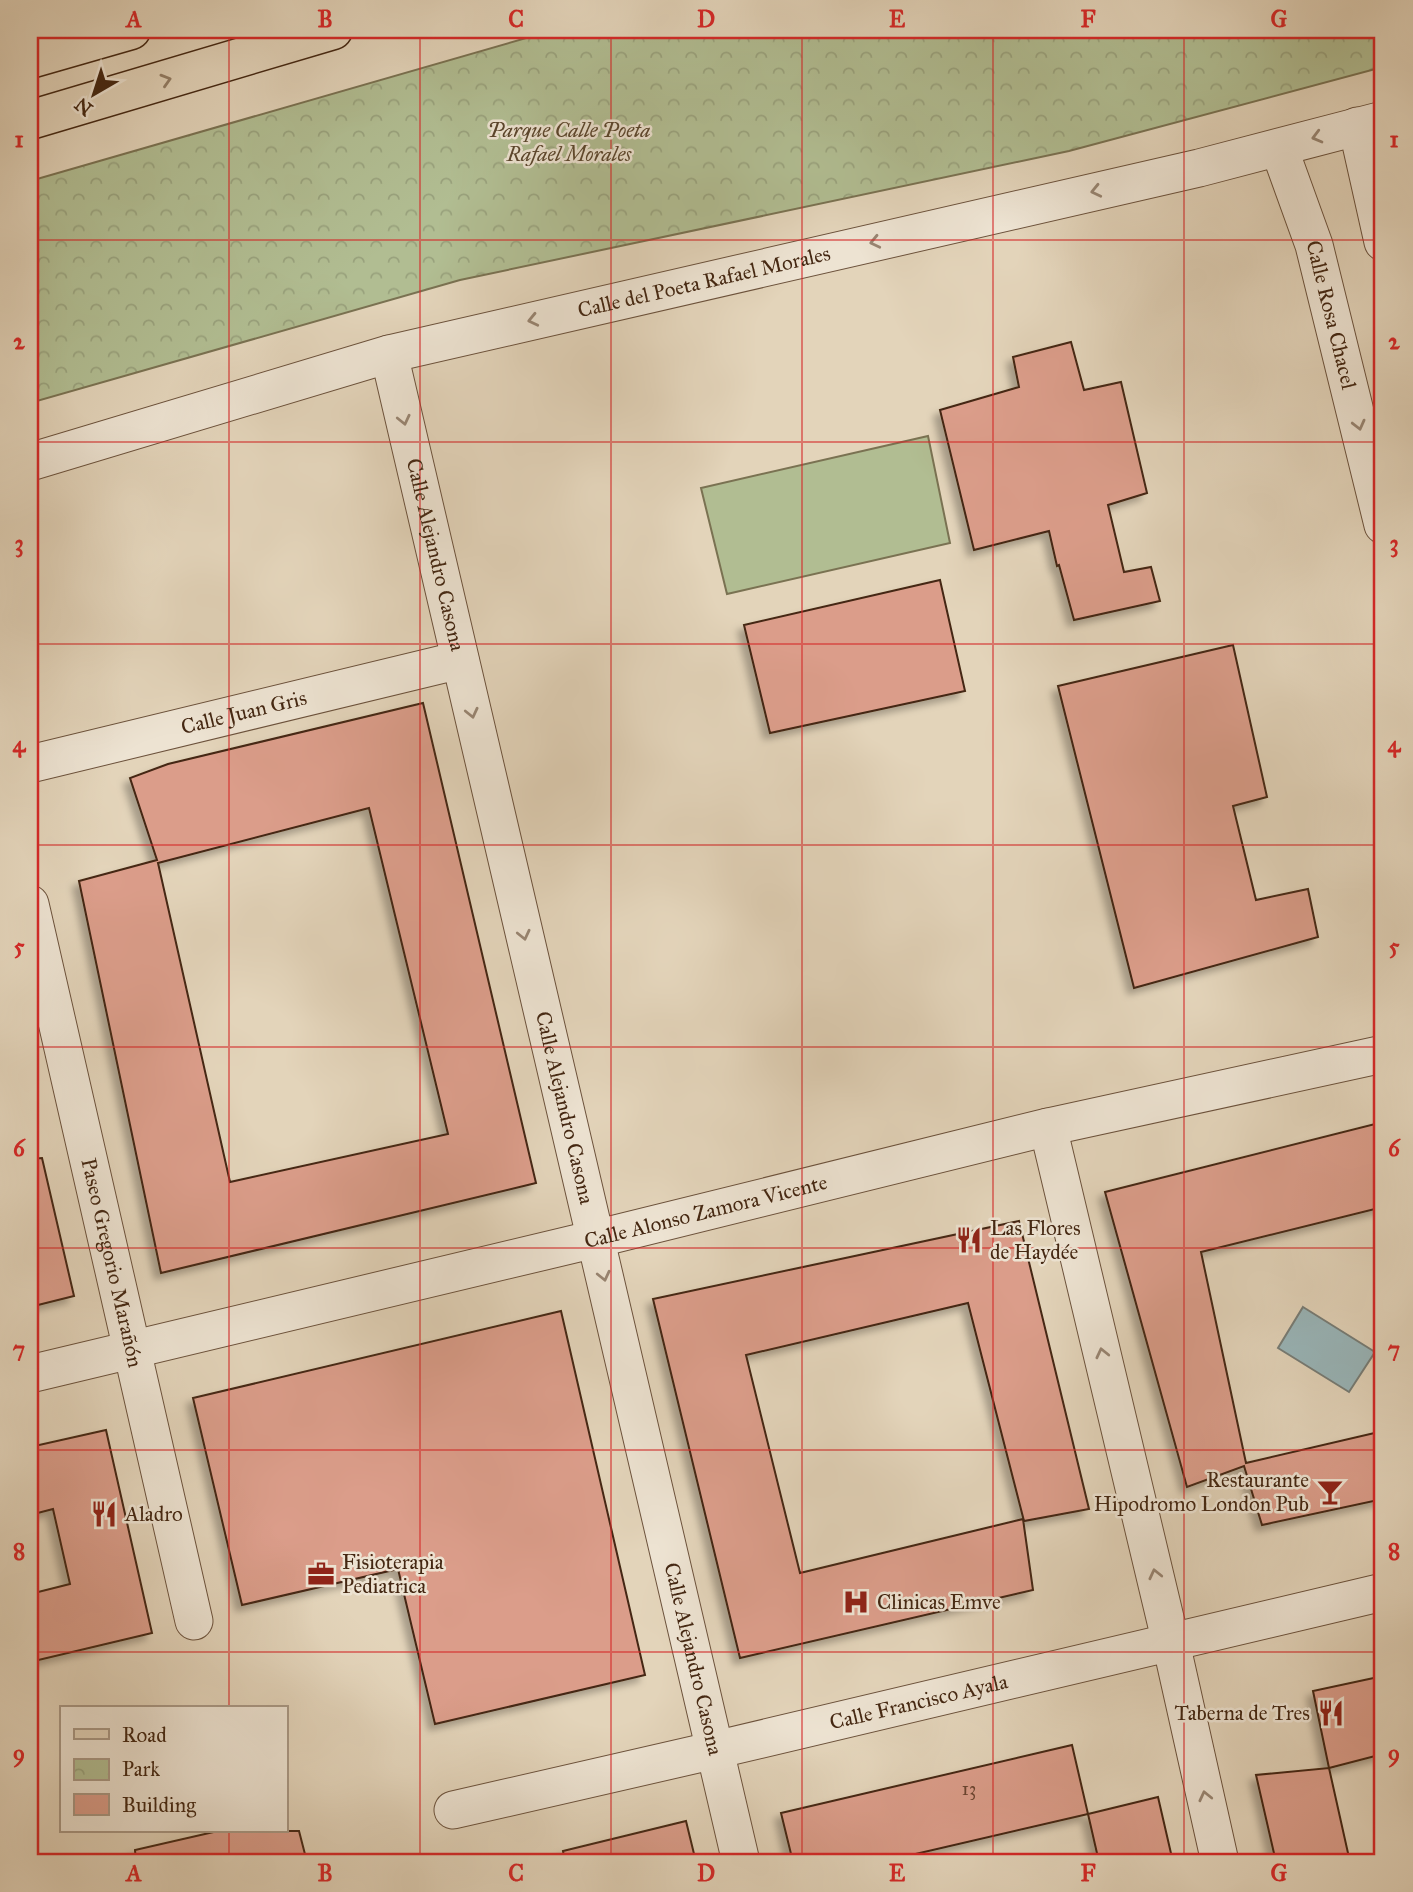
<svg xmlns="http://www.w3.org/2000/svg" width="1413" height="1892" font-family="'IM FELL Great Primer',serif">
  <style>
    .park { fill: url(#park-crowns); stroke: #7a7252; stroke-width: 2 }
    .pitch { fill: #b1bd92; stroke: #7a7252; stroke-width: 2 }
    .water { fill: #99b6ba; stroke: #777d77; stroke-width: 2 }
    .building { fill: #db9d8a; stroke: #442712; stroke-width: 2; fill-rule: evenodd; filter: url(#shadow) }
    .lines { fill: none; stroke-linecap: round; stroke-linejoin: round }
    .street-casing { stroke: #6c523c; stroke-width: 39 }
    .primary-casing { stroke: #442712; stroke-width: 41 }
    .street { stroke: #ede3d2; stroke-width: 37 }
    .primary { stroke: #e3d4ba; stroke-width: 38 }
    .oneway { stroke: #947e66 }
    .oneway2 { stroke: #988572 }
    .grid { fill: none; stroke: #d62828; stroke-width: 2; stroke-opacity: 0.55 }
    .labels { text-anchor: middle; stroke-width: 5; stroke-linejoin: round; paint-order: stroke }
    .number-label { font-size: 18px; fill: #6a4430 }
    .park-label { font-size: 21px; font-style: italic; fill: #5a452c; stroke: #ede3d2 }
    .street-label { font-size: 21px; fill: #442712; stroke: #ede3d2 }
    .poi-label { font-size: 21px; fill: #442712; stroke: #ede3d2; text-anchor: start }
    .neatline { fill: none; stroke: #d62828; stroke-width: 2.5 }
    .grid-label { font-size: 23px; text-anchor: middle; font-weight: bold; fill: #d62828 }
  </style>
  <defs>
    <pattern id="park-crowns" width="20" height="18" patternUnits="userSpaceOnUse" patternTransform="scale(1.75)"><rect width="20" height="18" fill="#b1bd92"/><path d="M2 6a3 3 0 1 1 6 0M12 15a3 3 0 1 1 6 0" fill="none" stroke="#99a27d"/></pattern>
    <filter id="shadow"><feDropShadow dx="-6" dy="6" stdDeviation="3.5" flood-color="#0004"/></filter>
  </defs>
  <rect width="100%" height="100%" fill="#e3d4ba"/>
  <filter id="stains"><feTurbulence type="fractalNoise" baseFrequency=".00286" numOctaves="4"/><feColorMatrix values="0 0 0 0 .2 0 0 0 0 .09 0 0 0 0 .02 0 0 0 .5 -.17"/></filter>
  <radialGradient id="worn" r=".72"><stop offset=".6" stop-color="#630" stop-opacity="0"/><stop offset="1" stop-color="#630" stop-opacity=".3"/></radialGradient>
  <path class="park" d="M554,30H913L930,33L966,30H1383V67L1069,151L460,280L30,403V181Z"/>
  <path class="pitch" d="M928,436L950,543L727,594L701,488Z"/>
  <path class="water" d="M1303,1307L1375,1352L1349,1392L1278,1348Z"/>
  <g class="building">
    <path d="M1071,342L1084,390L1121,382L1147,493L1108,505L1124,572L1151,567L1160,601L1074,620L1059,565L1057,566L1049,531L974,550L940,410L1019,387L1013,357Z"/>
    <path d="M940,580L965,691L770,733L744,625Z"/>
    <path d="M1233,645L1267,797L1233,806L1256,900L1308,889L1318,937L1134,988L1058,686Z"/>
    <path d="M423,703L536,1183L161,1273L79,881L157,860L130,778L168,764ZM369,808L448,1134L230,1182L158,863Z"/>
    <path d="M1383,1122V1207L1201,1252L1246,1463L1383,1431V1499L1262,1525L1244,1466L1187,1487L1105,1192Z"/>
    <path d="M42,1158L74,1296L30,1307V1159Z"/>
    <path d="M1019,1221L1089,1509L1024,1521L968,1303L746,1355L800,1573L1023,1519L1033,1590L740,1658L653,1299Z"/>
    <path d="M561,1311L645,1675L435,1724L398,1569L242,1605L193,1398Z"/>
    <path d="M106,1430L152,1633L30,1662V1594L70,1584L53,1509L30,1515V1447Z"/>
    <path d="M1383,1676V1754L1329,1768L1313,1691Z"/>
    <path d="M1072,1745L1088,1814L881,1862H793L781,1813Z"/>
    <path d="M1329,1768L1350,1862H1276L1256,1775Z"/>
    <path d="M1158,1797L1173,1862H1099L1088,1814Z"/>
    <path d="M686,1821L696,1862H565L563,1851Z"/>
    <path d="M218,1831H299L307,1862H136L135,1850Z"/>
  </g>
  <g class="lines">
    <g class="street-casing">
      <g id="street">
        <path d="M1357,126L1383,242"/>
        <path id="s1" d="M1279,148L1314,245L1383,525"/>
        <path id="s2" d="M389,354L741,1862"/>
        <path id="s3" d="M30,462L389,354L1199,168L1383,120"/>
        <path id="s4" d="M30,764L460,660"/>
        <path id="s5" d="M30,904L194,1621"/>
        <path d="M1048,1127L1171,1643L1220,1862"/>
        <path id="s6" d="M30,1374L595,1239L1048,1127L1383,1054"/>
        <path id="s7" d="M453,1810L715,1750L1383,1592"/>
      </g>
    </g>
    <g class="primary-casing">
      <g id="primary">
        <path d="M30,59L131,30"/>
        <path d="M30,120L333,30"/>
      </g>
    </g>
    <use href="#street" class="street"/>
    <use href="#primary" class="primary"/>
  </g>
  <defs><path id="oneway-chevron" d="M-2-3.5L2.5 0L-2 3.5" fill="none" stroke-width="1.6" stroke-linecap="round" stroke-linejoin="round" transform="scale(1.75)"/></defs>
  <use class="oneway" href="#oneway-chevron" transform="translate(166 80) rotate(-17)"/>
  <g class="oneway2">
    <use href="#oneway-chevron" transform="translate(1317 137) rotate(165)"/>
    <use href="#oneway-chevron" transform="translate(1096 191) rotate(167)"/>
    <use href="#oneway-chevron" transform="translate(875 242) rotate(167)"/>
    <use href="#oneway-chevron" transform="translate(533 320) rotate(167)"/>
    <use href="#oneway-chevron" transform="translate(404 420) rotate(77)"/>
    <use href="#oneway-chevron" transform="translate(1359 425) rotate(76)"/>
    <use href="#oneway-chevron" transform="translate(472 713) rotate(77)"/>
    <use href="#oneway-chevron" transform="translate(524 935) rotate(77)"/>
    <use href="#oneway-chevron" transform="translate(604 1276) rotate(77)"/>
    <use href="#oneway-chevron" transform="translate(1102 1353) rotate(-103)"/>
    <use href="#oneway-chevron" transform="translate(1155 1574) rotate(-103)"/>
    <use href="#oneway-chevron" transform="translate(1205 1796) rotate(-103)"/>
  </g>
  <path class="grid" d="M229,30V1708M420,30V1862M611,30V1862M802,30V1862M993,30V1862M1184,30V1862M30,240H1383M30,442H1383M30,644H1383M30,845H1383M30,1047H1383M30,1248H1383M30,1450H1383M30,1652H1383M229,1831V1862"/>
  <defs>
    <g id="restaurant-bare" transform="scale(2.1)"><path d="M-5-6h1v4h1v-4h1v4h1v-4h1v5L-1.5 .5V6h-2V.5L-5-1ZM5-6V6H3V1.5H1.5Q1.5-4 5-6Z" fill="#8f2418" stroke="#ede3d2" stroke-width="2.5" paint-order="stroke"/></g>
    <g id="bar-bare" transform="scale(2.1)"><path d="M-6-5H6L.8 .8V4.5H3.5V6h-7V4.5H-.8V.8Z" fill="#8f2418" stroke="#ede3d2" stroke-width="2.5" paint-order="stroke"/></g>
    <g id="office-bare" transform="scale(2.1)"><path d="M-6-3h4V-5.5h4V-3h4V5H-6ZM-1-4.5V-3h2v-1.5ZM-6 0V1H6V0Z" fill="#8f2418" stroke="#ede3d2" stroke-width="2.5" paint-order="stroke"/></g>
    <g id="hospital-bare" transform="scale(2.1)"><path d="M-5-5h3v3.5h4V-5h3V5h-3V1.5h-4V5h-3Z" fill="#8f2418" stroke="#ede3d2" stroke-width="2.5" paint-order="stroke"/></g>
  </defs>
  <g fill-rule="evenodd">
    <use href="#restaurant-bare" x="969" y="1240"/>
    <use href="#bar-bare" x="1330" y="1492"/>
    <use href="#restaurant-bare" x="104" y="1514"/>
    <use href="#office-bare" x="321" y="1574"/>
    <use href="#hospital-bare" x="856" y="1602"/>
    <use href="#restaurant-bare" x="1331" y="1713"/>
  </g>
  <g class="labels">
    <g class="number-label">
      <text x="969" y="1795">13</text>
    </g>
    <g class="park-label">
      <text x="569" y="137">Parque Calle Poeta<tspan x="569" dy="24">Rafael Morales</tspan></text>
    </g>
    <g class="street-label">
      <text dy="7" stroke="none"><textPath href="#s3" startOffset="698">Calle del Poeta Rafael Morales</textPath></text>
      <text dy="7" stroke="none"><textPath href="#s1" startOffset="175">Calle Rosa Chacel</textPath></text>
      <text dy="7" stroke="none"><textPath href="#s2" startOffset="206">Calle Alejandro Casona</textPath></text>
      <text dy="7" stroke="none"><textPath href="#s4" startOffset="220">Calle Juan Gris</textPath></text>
      <text dy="7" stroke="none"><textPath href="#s2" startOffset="774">Calle Alejandro Casona</textPath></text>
      <text dy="7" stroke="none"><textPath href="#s6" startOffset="695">Calle Alonso Zamora Vicente</textPath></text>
      <text dy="7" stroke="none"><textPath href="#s5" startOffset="368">Paseo Gregorio Marañón</textPath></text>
      <text dy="7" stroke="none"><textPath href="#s2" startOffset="1340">Calle Alejandro Casona</textPath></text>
      <text dy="7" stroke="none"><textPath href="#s7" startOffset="478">Calle Francisco Ayala</textPath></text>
    </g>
    <g class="poi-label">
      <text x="990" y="1235">Las Flores<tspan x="990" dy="24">de Haydée</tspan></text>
      <text x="1309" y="1487" text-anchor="end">Restaurante<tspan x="1309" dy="24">Hipodromo London Pub</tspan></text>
      <text x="125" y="1521">Aladro</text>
      <text x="342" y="1569">Fisioterapia<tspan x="342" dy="24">Pediatrica</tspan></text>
      <text x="877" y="1609">Clinicas Emve</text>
      <text x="1310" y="1720" text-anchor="end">Taberna de Tres</text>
    </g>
  </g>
  <rect width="1413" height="1892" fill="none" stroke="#e3d4ba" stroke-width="77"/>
  <rect x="60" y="1706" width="228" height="126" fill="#ede3d2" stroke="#a99885" stroke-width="2"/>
  <rect x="74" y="1729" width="35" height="10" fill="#e3d4ba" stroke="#a99885" stroke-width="2"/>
  <text x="122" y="1742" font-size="21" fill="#442712">Road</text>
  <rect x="74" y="1759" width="35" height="21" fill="url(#park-crowns)" stroke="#a99885" stroke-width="2"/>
  <text x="122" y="1776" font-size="21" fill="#442712">Park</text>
  <rect x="74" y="1794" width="35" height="21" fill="#db9d8a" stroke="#a99885" stroke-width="2"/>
  <text x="122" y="1812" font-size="21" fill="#442712">Building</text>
  <g transform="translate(94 94) rotate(219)" stroke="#ede3d2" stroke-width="5" paint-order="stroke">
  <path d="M0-5L12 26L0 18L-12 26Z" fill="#442712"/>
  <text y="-10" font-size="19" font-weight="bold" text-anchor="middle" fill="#442712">N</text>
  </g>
  <rect x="38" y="38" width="1336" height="1816" class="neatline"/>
  <g class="grid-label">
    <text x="134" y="27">A</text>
    <text x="325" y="27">B</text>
    <text x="516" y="27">C</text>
    <text x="706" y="27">D</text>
    <text x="897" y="27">E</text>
    <text x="1088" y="27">F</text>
    <text x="1279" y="27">G</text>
    <text x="19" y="147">1</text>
    <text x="1394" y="147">1</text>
    <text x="19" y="349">2</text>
    <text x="1394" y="349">2</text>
    <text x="19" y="551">3</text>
    <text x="1394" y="551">3</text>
    <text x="19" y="752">4</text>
    <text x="1394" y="752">4</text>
    <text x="19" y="954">5</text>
    <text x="1394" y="954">5</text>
    <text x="19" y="1156">6</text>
    <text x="1394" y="1156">6</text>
    <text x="19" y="1357">7</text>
    <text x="1394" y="1357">7</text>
    <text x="19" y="1559">8</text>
    <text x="1394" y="1559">8</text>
    <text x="19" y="1761">9</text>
    <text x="1394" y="1761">9</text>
    <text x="134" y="1881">A</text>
    <text x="325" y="1881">B</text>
    <text x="516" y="1881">C</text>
    <text x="706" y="1881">D</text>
    <text x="897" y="1881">E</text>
    <text x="1088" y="1881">F</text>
    <text x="1279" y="1881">G</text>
  </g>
  <rect width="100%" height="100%" filter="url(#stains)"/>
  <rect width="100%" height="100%" fill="url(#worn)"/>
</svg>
